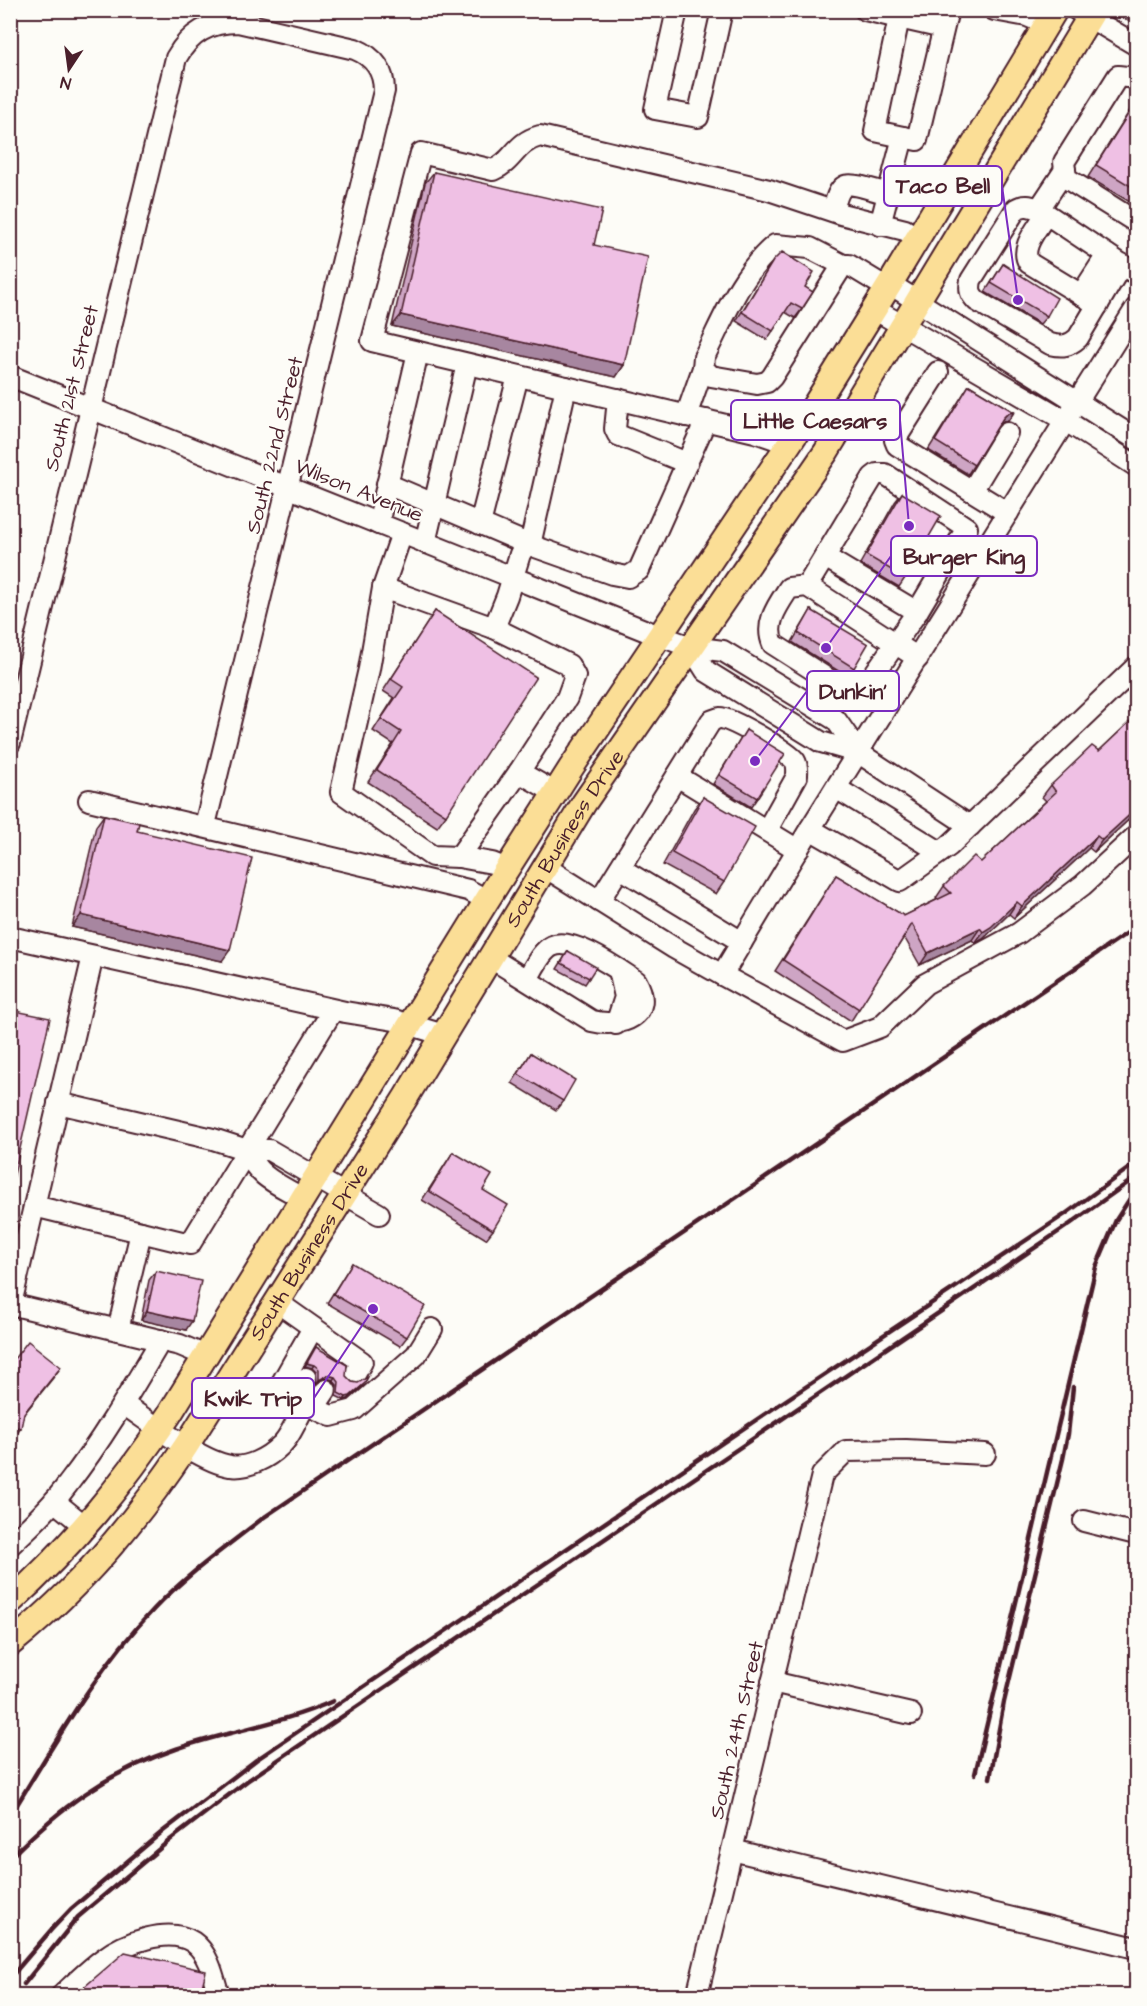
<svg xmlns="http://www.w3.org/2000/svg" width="1147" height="2006" font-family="'Architects Daughter',sans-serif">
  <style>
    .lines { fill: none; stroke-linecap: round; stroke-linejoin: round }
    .minor-casing { stroke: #4a1f2b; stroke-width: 24 }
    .major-casing { stroke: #4a1f2b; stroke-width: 28 }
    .minor { stroke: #fdfcf7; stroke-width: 20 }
    .major { stroke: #fbde96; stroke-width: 24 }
    .rail { stroke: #4a1f2b; stroke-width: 4.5 }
    .wall { fill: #cea5c4; stroke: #4a1f2b; stroke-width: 1.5 }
    .shaded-wall { fill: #a786a0; stroke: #4a1f2b; stroke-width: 1.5 }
    .building { fill: #efc0e4; stroke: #4a1f2b; stroke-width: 1.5 }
    .labels { text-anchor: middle; stroke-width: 5; stroke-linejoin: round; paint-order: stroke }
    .street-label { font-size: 21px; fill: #4a1f2b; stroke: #fdfcf7 }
    .leader { fill: none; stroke: #7b2cbf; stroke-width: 2 }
    .callout-dot { fill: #7b2cbf; stroke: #fdfcf7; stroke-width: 2 }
    .callout { fill: #fdfcf7; stroke: #7b2cbf; stroke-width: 2 }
    .callout-label { font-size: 22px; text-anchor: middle; font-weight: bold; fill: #4a1f2b }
  </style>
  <rect width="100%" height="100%" fill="#fdfcf7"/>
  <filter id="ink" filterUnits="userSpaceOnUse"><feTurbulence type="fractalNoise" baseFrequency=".0167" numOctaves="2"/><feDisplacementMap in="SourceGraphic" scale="12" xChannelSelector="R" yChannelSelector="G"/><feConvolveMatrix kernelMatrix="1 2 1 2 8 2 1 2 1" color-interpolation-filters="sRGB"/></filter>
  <g filter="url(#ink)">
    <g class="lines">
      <g class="minor-casing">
        <g id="minor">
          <path d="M677,10L655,109L698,117L722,10"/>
          <path d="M865,10L899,18"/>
          <path d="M994,10L1027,16L1046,24"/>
          <path d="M1077,10L1136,45"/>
          <path d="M1132,10L1136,13"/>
          <path d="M943,28L899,18L875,131L917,140L948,10"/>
          <path d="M1136,78L1118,76L1064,162L1066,178L1136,222"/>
          <path d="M1039,209L1065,170"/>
          <path d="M833,211C835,204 837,190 845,186C852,182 880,192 888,194"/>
          <path d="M1046,214C1038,228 1019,248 1029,263L1098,305"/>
          <path d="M880,225L903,137"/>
          <path d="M1122,264L1078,338C1069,346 1062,347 1050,344L977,301C970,294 969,290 971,280L1016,209C1024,204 1030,206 1039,209L1136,274"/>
          <path d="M843,265L810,248L775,245C740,274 724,318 704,357L703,368L711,376L757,384L767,382L772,377L843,265H849L887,288"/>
          <path d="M890,284L1136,439"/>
          <path d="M1081,295L1107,255"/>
          <path d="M874,309L1066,421L1136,466"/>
          <path d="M938,372L895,440L897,445L1008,513"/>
          <path d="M10,376L649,632L691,647L723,651L836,720L859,753"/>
          <path d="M618,399L615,429L618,435L687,463"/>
          <path d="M686,416L703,368"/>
          <path d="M790,444L755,432L372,341L421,153L493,170C515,161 514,143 540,136L769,190L841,214L905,230L918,238"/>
          <path d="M387,484L530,545L566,387"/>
          <path d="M972,491L1007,433"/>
          <path d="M378,524L418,352"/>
          <path d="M480,524L518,376"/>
          <path d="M402,533L383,588L369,669L341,792L432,856L459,857L492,863L507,869"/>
          <path d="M425,543L467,364"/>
          <path d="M825,557L917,612"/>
          <path d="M807,586L873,477L877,474H885L967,528L917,612L866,686L855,693L848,692L773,644C764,623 778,605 789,588L807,586L918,658"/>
          <path d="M383,588L494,628L507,596L520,554L524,548L530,545L612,574L628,577L639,570L706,420"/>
          <path d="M494,628L569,665L575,676L567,698L519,772L556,793"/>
          <path d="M691,647L706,671L821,742L859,753L970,826"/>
          <path d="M10,743L176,58C190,33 209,22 238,22L355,49C374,57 384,70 384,91L207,817"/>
          <path d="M677,776L798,850"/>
          <path d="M836,788L940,852"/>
          <path d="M89,800L468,890L487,900"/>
          <path d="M810,829L900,881L949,846L1136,667"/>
          <path d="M459,857L519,772"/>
          <path d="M545,867L674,948L722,975L810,829L1136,308"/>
          <path d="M620,868L742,942"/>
          <path d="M599,901L711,721C714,720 717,718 720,718C730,717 790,753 795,761C798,766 797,770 797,776L767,830"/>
          <path d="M10,937L345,1012L394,1020L444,1035"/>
          <path d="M491,958L592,1021C621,1028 656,1016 636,981C619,970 572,936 552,946C541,951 533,970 527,979"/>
          <path d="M722,975L843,1041L880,1027L925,984L1019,933L1083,885L1136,836"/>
          <path d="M616,1024L625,997L619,970"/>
          <path d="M58,1103L213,1139L247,1150H269L379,1214"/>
          <path d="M247,1150C256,1177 280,1185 302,1198"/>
          <path d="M34,1206L190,1244L333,1010"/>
          <path d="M277,1302L362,1362L355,1374"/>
          <path d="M10,1304L180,1345L206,1356"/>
          <path d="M11,1304L93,956"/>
          <path d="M313,1328L280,1386L314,1408L331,1416L354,1410L416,1355L432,1329"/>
          <path d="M118,1330L141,1232"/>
          <path d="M294,1396L306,1378"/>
          <path d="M123,1404C149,1421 201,1462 230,1466C247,1469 268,1458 280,1446C290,1438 299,1415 306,1403"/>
          <path d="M314,1408L326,1390"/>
          <path d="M54,1501L86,1527"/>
          <path d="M1084,1521L1136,1534"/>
          <path d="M10,1545C31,1526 51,1507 68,1484C103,1439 132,1389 161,1340"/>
          <path d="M772,1682L911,1714"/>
          <path d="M732,1850L1136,1948"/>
          <path d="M61,1996C75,1983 88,1970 103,1959C124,1943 169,1926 193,1942C209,1953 214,1979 219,1996"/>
          <path d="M697,1996L822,1475L846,1451L906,1450L985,1454"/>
        </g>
      </g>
      <g class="major-casing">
        <g id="major">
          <path d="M10,1602C73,1545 122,1485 169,1415L487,900L571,768L813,408L890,284L1055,10"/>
          <path id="s1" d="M10,1644C80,1588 137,1520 186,1446L406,1097L584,803L826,452L1094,10"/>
        </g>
      </g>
      <use href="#minor" class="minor"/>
      <use href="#major" class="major"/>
      <g class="rail">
        <path d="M975,1774L1096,1267L1116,1220L1136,1189"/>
        <path d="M990,1778L1004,1702L1063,1459L1068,1434L1073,1387"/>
        <path d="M10,1816C54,1745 95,1670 154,1609C186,1575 226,1547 263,1518L1136,927"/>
        <path d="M10,1858C60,1807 108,1772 176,1749C228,1731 282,1724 333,1701"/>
        <path d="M10,1978L51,1930L71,1909L162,1832L256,1760L756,1420L1064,1215L1136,1163"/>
        <path d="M24,1984L78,1917L170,1840L247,1781L1070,1224L1136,1177"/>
      </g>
    </g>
    <g class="wall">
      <path d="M1137,99V193L1130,202L1088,177Z"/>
      <path d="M434,172L624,365L616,377L392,326L425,183Z"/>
      <path d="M773,261L805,287L802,309L795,318L785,312L767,340L736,321Z"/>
      <path d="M1003,264L1047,316L1040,324L985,292Z"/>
      <path d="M969,385L1014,412L1008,421L1002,422L999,425L968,474L928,450Z"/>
      <path d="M902,493L905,578L899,587L860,564L895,502Z"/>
      <path d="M811,610L854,668L848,677L792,642Z"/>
      <path d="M435,611L446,815L437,827L368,782L393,744L373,731L394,698L383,691Z"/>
      <path d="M1137,715V812L1094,852L1089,848L1014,918L1009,914L983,939L975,943L972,940L920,965L904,937L851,1021L775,971L836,875L904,916L938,899L936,898L944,886L981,862L1046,801L1042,797L1051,785L1099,751Z"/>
      <path d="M746,730L757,798L751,807L713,784Z"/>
      <path d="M703,797L724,882L716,894L663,865L694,809Z"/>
      <path d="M104,815L137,831L222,961L72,927L96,826Z"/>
      <path d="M568,951L589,978L585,984L557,969Z"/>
      <path d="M531,1053L563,1101L556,1110L512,1083Z"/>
      <path d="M453,1152L483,1190L493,1230L486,1239L422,1200Z"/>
      <path d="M352,1263L407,1337L400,1346L327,1303Z"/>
      <path d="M156,1271L186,1330L141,1320L149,1280Z"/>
      <path d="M316,1347L352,1382L363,1386L348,1399L344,1400L336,1396L337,1385L333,1380L326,1378L317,1383L316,1372L312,1368L305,1366Z"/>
    </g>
    <g class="shaded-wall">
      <path d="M401,315L624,365L616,377L392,326Z"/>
      <path d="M1014,412L1008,421L1002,422L997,427L1003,418L1008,413Z"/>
      <path d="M1137,808V812L1094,852L1102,840Z"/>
      <path d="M1097,836L1089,848L1014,918L1022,906Z"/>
      <path d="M1017,902L1009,914L983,939L975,943L983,932Z"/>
      <path d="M81,915L230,950L222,961L72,927Z"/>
      <path d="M980,928L972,940L920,965L928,953Z"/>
      <path d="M147,1311L192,1321L186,1330L141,1320Z"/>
      <path d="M307,1363L314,1365L312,1368L305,1366Z"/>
      <path d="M61,1367L53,1378L16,1424L24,1413Z"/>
      <path d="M328,1375L335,1377L333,1380L326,1378L317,1383L319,1380Z"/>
      <path d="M365,1383L348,1399L344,1400L346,1397Z"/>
      <path d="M10,1426L21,1428L13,1439H10Z"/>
    </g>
    <g class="building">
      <path d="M1137,100V190L1096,165Z"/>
      <path d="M434,172L602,210L594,245L648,257L624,365L401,315Z"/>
      <path d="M782,252L814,272L805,287L813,292L802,309L791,303L773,331L742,312L773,261Z"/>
      <path d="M1003,264L1057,298L1047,316L991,283Z"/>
      <path d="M969,385L1014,412L1008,413L1003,418L974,465L935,441Z"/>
      <path d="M902,493L941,516L905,578L866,555Z"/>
      <path d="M811,610L868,644L854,668L798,633Z"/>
      <path d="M435,611L536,677L446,815L377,770L401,732L381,719L403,687L391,679Z"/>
      <path d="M1137,715V808L1102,840L1097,836L1022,906L1017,902L991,927L983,932L980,928L928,953L912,924L859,1009L783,960L836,875L904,916L951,893L944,886L974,856L981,862L1056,792L1051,785L1092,746L1099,751Z"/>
      <path d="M746,730L785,754L757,798L719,775Z"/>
      <path d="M703,797L755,827L724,882L672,853Z"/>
      <path d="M104,815L139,823L137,831L252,858L230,950L81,915Z"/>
      <path d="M568,951L596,967L589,978L561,963Z"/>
      <path d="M10,1010L50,1018L10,1192Z"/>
      <path d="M531,1053L575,1080L563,1101L518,1074Z"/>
      <path d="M453,1152L492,1175L483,1190L508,1205L493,1230L429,1191Z"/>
      <path d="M352,1263L425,1306L407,1337L333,1294Z"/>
      <path d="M156,1271L201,1281L192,1321L147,1311Z"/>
      <path d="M28,1341L61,1367L24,1413L21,1428L10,1426V1364Z"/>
      <path d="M316,1347L347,1365L346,1376L352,1382L358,1383L368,1377L365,1383L350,1396L346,1397L338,1393L339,1382L335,1377L328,1375L319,1380V1369L314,1365L307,1363Z"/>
      <path d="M125,1952L206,1971L200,1995H71L77,1993Z"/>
    </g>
  </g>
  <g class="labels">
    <g class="street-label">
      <text transform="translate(71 388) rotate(-76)" y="7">South 21st Street</text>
      <text transform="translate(274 445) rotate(-76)" y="7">South 22nd Street</text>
      <text transform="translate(359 490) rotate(22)" y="7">Wilson Avenue</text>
      <text dy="7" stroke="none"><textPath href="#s1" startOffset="982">South Business Drive</textPath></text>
      <text dy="7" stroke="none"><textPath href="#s1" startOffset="496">South Business Drive</textPath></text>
      <text transform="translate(736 1730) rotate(-77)" y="7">South 24th Street</text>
    </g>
  </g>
  <path class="leader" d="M1018 300L1002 186M909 526L900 420M826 648L891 556M755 761L807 691M373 1309L314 1398"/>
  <g class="callout-dot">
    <circle cx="1018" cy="300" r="6"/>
    <circle cx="909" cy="526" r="6"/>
    <circle cx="826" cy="648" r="6"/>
    <circle cx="755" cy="761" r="6"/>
    <circle cx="373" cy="1309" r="6"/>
  </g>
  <g class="callout">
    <rect x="884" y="166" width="118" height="40" rx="6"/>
    <rect x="731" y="400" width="169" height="40" rx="6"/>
    <rect x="891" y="536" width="146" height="40" rx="6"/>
    <rect x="807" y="671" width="92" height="40" rx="6"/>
    <rect x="192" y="1378" width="122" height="40" rx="6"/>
  </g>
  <g class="callout-label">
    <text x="943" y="193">Taco Bell</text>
    <text x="815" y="428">Little Caesars</text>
    <text x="964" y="564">Burger King</text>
    <text x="853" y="699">Dunkin'</text>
    <text x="253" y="1406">Kwik Trip</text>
  </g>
  <rect width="1147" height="2006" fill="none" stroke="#fdfcf7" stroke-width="36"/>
  <rect x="18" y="18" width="1111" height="1970" fill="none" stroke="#4a1f2b" stroke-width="2" filter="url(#ink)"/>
  <g transform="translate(69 69) rotate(193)" stroke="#fdfcf7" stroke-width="4.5" paint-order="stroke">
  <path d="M0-4.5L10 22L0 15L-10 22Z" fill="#4a1f2b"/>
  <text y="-9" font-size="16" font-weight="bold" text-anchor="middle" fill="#4a1f2b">N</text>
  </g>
</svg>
